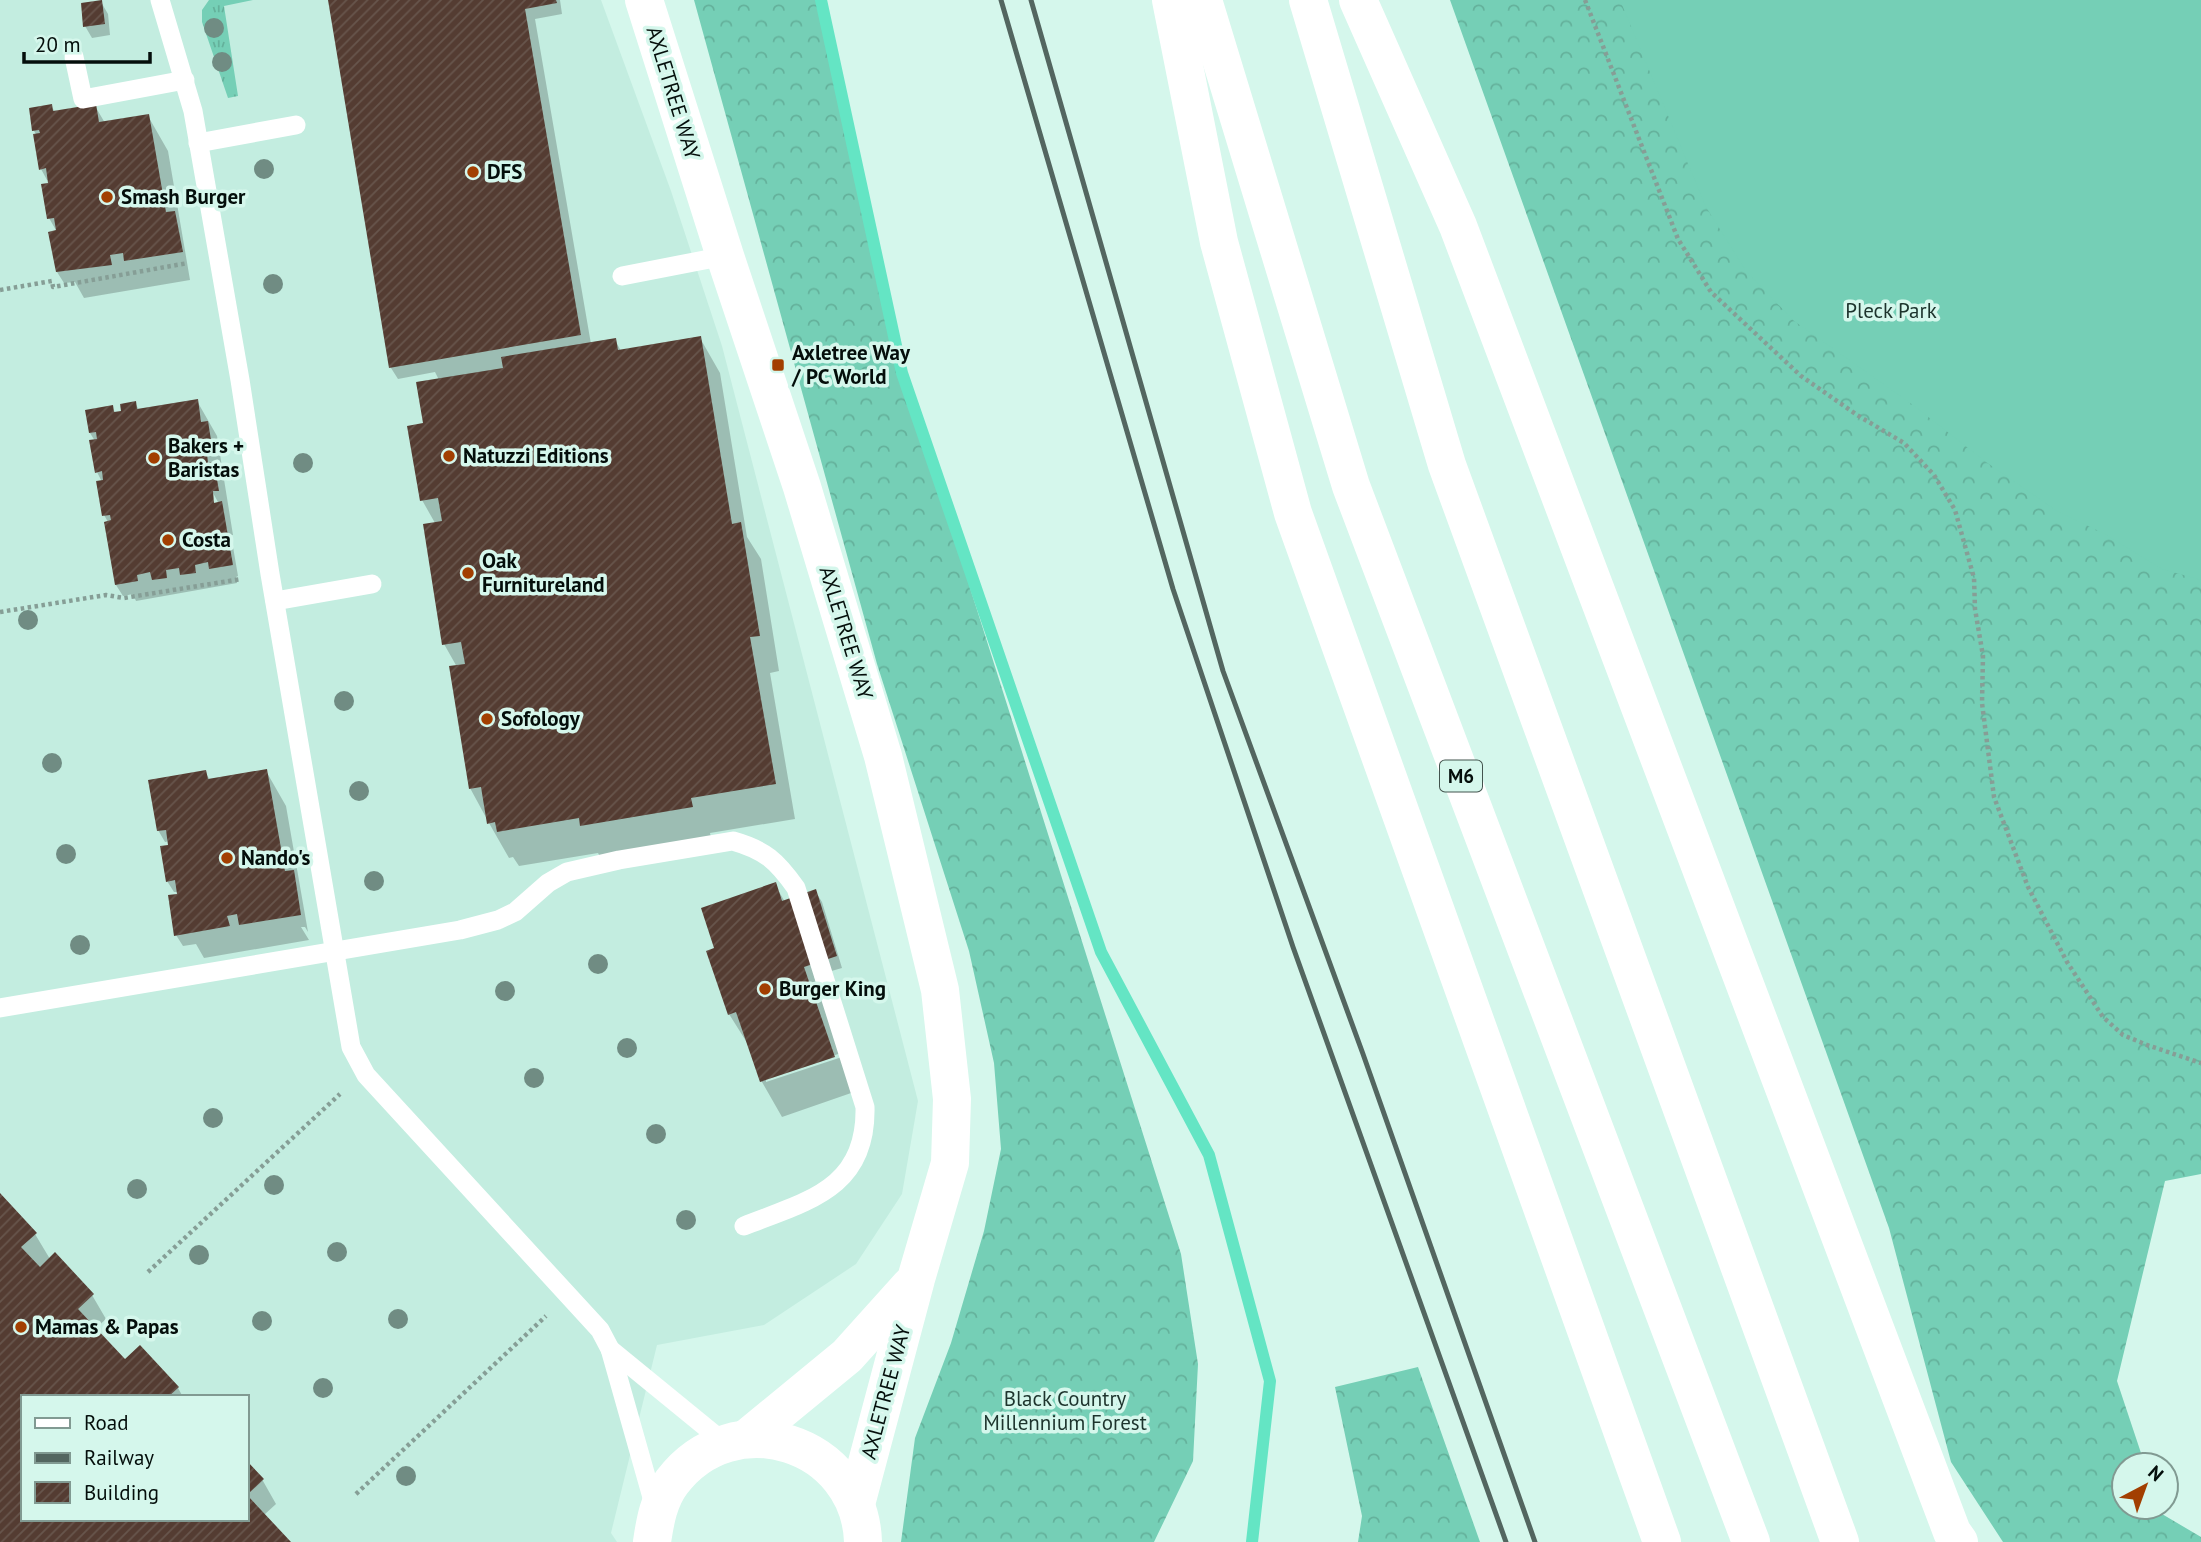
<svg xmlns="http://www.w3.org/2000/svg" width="2201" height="1542" font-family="'PT Sans',sans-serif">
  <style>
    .built { fill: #c3ede0; fill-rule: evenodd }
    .grass { fill: url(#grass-tufts) }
    .forest { fill: url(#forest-crowns) }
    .pitch { fill: #75cfb6 }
    .shadow { fill: #0003; fill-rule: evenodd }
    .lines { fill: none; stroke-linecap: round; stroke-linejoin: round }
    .stream { stroke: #64e5c4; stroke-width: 12 }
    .building { fill: url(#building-hatch) }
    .path { stroke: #869e96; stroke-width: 4.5; stroke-dasharray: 3.5 3.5; stroke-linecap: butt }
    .service { stroke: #fff; stroke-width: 19 }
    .tertiary { stroke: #fff; stroke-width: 38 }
    .motorway { stroke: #fff; stroke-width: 38 }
    .rail { stroke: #536660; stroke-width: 5 }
    .tree { fill: #708c83 }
    .poi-dot { fill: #a23f01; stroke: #d5f7ec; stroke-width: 2.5 }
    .labels { text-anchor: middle; stroke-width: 7; stroke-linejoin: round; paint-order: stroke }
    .shield { fill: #d5f7ec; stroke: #43544e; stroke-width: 2 }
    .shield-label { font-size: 19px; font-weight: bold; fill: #040e0b }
    .street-label { font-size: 21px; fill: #040e0b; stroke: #d5f7ec }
    .poi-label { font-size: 21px; font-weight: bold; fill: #040e0b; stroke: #d5f7ec; text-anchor: start }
    .park-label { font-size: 21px; fill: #1d342d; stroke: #d5f7ec }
  </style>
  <defs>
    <pattern id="grass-tufts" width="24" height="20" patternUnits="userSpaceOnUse" patternTransform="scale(1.75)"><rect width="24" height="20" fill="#75cfb6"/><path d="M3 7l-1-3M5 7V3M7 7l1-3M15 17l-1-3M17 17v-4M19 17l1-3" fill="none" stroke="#64b19b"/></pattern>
    <pattern id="forest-crowns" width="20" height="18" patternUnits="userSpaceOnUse" patternTransform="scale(1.75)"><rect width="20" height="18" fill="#75cfb6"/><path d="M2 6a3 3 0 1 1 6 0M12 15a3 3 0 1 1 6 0" fill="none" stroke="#64b19b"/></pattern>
    <pattern id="building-hatch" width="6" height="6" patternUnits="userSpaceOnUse" patternTransform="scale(1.75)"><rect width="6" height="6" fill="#543c32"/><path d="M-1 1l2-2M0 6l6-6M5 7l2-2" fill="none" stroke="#67554c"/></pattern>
  </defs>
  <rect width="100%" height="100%" fill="#d5f7ec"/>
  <path class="built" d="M0,0H601L671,191L722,346L918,1101L902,1194L856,1264L764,1325L657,1345L611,1533L617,1542H0ZM23,1397H247V1519H23Z"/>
  <path class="grass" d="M209,0H253L224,6L238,96L228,98L202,22V10Z"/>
  <g class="forest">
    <path d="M694,0H821L902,373L1181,1254L1198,1364L1193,1461L1154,1542H901L915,1438L951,1343L984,1231L1001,1149L994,1063L969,951L877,664Z"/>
    <path d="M1450,0H2201V1174L2165,1181L2117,1381L2145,1465H2124V1507H2160L2162,1514L2201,1537V1542H2003L1951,1462L1889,1228Z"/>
    <path d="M1418,1367L1480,1542H1358L1362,1516L1335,1387Z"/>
  </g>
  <path class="pitch" d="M1620,0H2201V580L2162,569L2103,533L2057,511L1986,462L1913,405L1794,321L1746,271L1706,207Z"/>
  <g class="shadow">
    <path d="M330,0H560L562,14L535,19L591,344L615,340L621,351L700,338L720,373L747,537L761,559L779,671L770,673L795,819L710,833L712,842L602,860L598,853L519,866L513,857L509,858L489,823L470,788L457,667L444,644L435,523L422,500L425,425L439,380L435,372L398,379L391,368Z"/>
    <path d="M101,2L108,14L110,35L92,38L85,26Z"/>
    <path d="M51,106L55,112L95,106L105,123L148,116L168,151L190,280L84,298L75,282L64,283L57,272V232L49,218L51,193L50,180H47L41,169L37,136L34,131Z"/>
    <path d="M197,401L217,436L233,535H231L238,576L236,577L237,583L136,601L133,594L123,596L116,585L108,522L104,515L102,482L97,472L95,441L90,433L112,407L116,414L123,413L135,403L139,410ZM212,491L219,504H215L209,493Z"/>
    <path d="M266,771L286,806L308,932L305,927H301L309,940L204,958L196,944L183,946L176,935L179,895L178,892H174L167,881L170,841L165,842L158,830L205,772L210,780Z"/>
    <path d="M775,885L785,902L815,891L822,902L842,968L814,976L841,1053L766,1079V1082L842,1057L854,1092L782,1117L762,1082L751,1049L729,1014L717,949Z"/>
    <path d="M0,1196L35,1234L50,1259L92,1295L106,1319L95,1329L125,1361L178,1388L183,1397H23V1519H247V1464L263,1481L276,1504L264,1515L288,1542H0Z"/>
  </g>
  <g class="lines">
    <path class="stream" d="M821,0L902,373L1101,952L1209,1155L1270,1381L1252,1542"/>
  </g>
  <g class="building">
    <path d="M102,0L105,24L83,27L81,3Z"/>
    <path d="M328,0H556L557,3L525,9L581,335L389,368Z"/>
    <path d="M52,104L53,111L96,104L99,122L149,114L166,212L175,211L183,252L124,261L123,253L110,255L112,265L56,272L48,232L56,230L54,218L47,219L41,184L48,183L46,168L39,170L33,134L40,133L39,130L32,131L29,108Z"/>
    <path d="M701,336L732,524L741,522L760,636L750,637L776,784L691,798L693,807L580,826L579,818L497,832L495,822L487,824L481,787L469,789L449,666L465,664L461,642L442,645L423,524L442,521L438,498L420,501L407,426L423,423L416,382L503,368L501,357L616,338L618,350Z"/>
    <path d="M198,399L201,422L208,421L213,453L207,454L208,463L214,462L219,491H213L214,503L222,501L233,565L209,569L208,562L195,565L196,573L180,575L179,568L166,570L167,578L152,580L150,572L137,575L138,581L115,585L104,522L111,520L110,515L102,516L96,481L103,480L102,471L95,473L89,440L97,439L96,432L89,433L85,410L113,405L114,412L121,411L120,404L136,401L137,409Z"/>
    <path d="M267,769L285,871L294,870L301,915L239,925L237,914L227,916L230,926L174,936L168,895L177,894L175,880L166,882L160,846L168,845L166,830L157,831L148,780L206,770L208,779Z"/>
    <path d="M776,882L782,901L816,889L837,956L804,967L835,1057L760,1082L736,1012L728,1015L706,951L714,948L701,908Z"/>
    <path d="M0,1193L37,1233L21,1247L40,1267L55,1252L94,1294L78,1309L125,1359L140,1345L179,1387L168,1397H23V1519H247V1461L264,1479L247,1495L291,1542H0Z"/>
  </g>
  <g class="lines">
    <g class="path">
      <path d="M1585,0L1678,239L1711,292L1801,376L1857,415L1904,443L1934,475L1955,510L1974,578L1975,609L1983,656L1982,703L1994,797L2028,887L2067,962L2103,1017L2123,1035L2147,1045L2201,1063"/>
      <path d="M0,290L52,281L53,287L188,263"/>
      <path d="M0,612L106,595L124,598L241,579"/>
      <path d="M148,1272L340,1094"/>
      <path d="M356,1494L546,1316"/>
    </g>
    <g class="service">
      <path d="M160,0L193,111L240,380L270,574L351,1047L366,1075L600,1330L610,1349L655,1508"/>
      <path d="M74,57L83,99L185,80"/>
      <path d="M198,143L296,125"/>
      <path d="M622,276L725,256"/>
      <path d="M275,601L372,584"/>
      <path d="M0,1008L460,930L498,920L515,912L548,883L567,872L619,860L733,841C765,850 777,861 796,888L865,1107C867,1189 807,1201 744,1226"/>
      <path d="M610,1349L725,1443"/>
    </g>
    <g class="tertiary">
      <path d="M644,0L725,256L802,487L883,756L940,990L952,1099L950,1163L916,1279L856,1504"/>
      <path d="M746,1439L847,1356L910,1286"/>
      <path d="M652,1542C655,1521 659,1499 672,1482C733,1401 860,1442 863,1542"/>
    </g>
    <g class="motorway">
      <path d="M1171,0L1219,242L1293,513L1662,1542"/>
      <path d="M1203,0L1351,486L1751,1542"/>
      <path d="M1308,0L1447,465L1840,1542"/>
      <path d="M1358,0L1458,226L1952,1532L1959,1542"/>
    </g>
    <g class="rail">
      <path d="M1001,0L1173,589L1293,947L1506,1542"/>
      <path d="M1031,0L1223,671L1363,1054L1535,1542"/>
    </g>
  </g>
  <g class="tree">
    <circle cx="214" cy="28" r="10"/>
    <circle cx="222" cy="62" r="10"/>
    <circle cx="264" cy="169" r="10"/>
    <circle cx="273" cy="284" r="10"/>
    <circle cx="303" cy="463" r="10"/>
    <circle cx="28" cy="620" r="10"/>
    <circle cx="344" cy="701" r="10"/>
    <circle cx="52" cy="763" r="10"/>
    <circle cx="359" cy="791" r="10"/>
    <circle cx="66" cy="854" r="10"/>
    <circle cx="374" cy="881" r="10"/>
    <circle cx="80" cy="945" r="10"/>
    <circle cx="598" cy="964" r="10"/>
    <circle cx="505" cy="991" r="10"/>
    <circle cx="627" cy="1048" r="10"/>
    <circle cx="534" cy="1078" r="10"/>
    <circle cx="213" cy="1118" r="10"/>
    <circle cx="656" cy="1134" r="10"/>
    <circle cx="274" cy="1185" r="10"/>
    <circle cx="137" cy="1189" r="10"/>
    <circle cx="686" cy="1220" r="10"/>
    <circle cx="337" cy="1252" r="10"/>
    <circle cx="199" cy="1255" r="10"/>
    <circle cx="398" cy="1319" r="10"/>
    <circle cx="262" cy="1321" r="10"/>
    <circle cx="323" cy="1388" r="10"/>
    <circle cx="406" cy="1476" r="10"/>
  </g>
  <g class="poi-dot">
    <circle cx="473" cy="172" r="7"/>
    <circle cx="107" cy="197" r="7"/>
    <rect x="771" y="358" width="14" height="14" rx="3.5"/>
    <circle cx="449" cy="456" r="7"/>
    <circle cx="154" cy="458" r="7"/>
    <circle cx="168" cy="540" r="7"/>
    <circle cx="468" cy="573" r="7"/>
    <circle cx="487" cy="719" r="7"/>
    <circle cx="227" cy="858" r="7"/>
    <circle cx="765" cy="989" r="7"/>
    <circle cx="21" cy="1327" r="7"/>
  </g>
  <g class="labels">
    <rect class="shield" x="1440" y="760.5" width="42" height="31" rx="5"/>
    <g class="shield-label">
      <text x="1461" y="783">M6</text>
    </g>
    <g class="street-label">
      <text transform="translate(673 93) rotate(73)" y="7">AXLETREE WAY</text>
      <text transform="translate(846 633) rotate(73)" y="7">AXLETREE WAY</text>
      <text transform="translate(886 1392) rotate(-75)" y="7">AXLETREE WAY</text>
    </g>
    <g class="poi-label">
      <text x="487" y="179">DFS</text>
      <text x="121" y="204">Smash Burger</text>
      <text x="792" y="360">Axletree Way<tspan x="792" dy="24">/ PC World</tspan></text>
      <text x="168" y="453">Bakers +<tspan x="168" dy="24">Baristas</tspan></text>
      <text x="463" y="463">Natuzzi Editions</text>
      <text x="182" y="547">Costa</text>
      <text x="482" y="568">Oak<tspan x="482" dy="24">Furnitureland</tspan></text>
      <text x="501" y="726">Sofology</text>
      <text x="241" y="865">Nando's</text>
      <text x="779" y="996">Burger King</text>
      <text x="35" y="1334">Mamas &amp; Papas</text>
    </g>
    <g class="park-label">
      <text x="1891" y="318">Pleck Park</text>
      <text x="1065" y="1406">Black Country<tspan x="1065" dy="24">Millennium Forest</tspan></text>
    </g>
  </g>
  <rect x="21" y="1395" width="228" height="126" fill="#d5f7ec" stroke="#819a92" stroke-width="2"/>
  <rect x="35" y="1418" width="35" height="10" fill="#ffffff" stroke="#819a92" stroke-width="2"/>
  <text x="84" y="1430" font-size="21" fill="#040e0b">Road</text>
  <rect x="35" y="1453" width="35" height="10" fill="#536660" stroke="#819a92" stroke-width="2"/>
  <text x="84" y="1465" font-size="21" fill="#040e0b">Railway</text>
  <rect x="35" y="1482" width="35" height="21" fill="url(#building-hatch)" stroke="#819a92" stroke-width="2"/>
  <text x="84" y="1500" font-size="21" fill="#040e0b">Building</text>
  <g transform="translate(2145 1486) rotate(41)"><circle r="33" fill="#d5f7ec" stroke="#819a92" stroke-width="2"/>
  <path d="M0-5L12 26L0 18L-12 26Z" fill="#a23f01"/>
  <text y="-10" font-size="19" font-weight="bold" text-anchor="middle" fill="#040e0b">N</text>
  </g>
  <path d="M24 52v10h126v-10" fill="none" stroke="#040e0b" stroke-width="3.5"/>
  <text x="35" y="52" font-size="21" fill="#040e0b" stroke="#d5f7ec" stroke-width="5" paint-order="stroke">20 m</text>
</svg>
